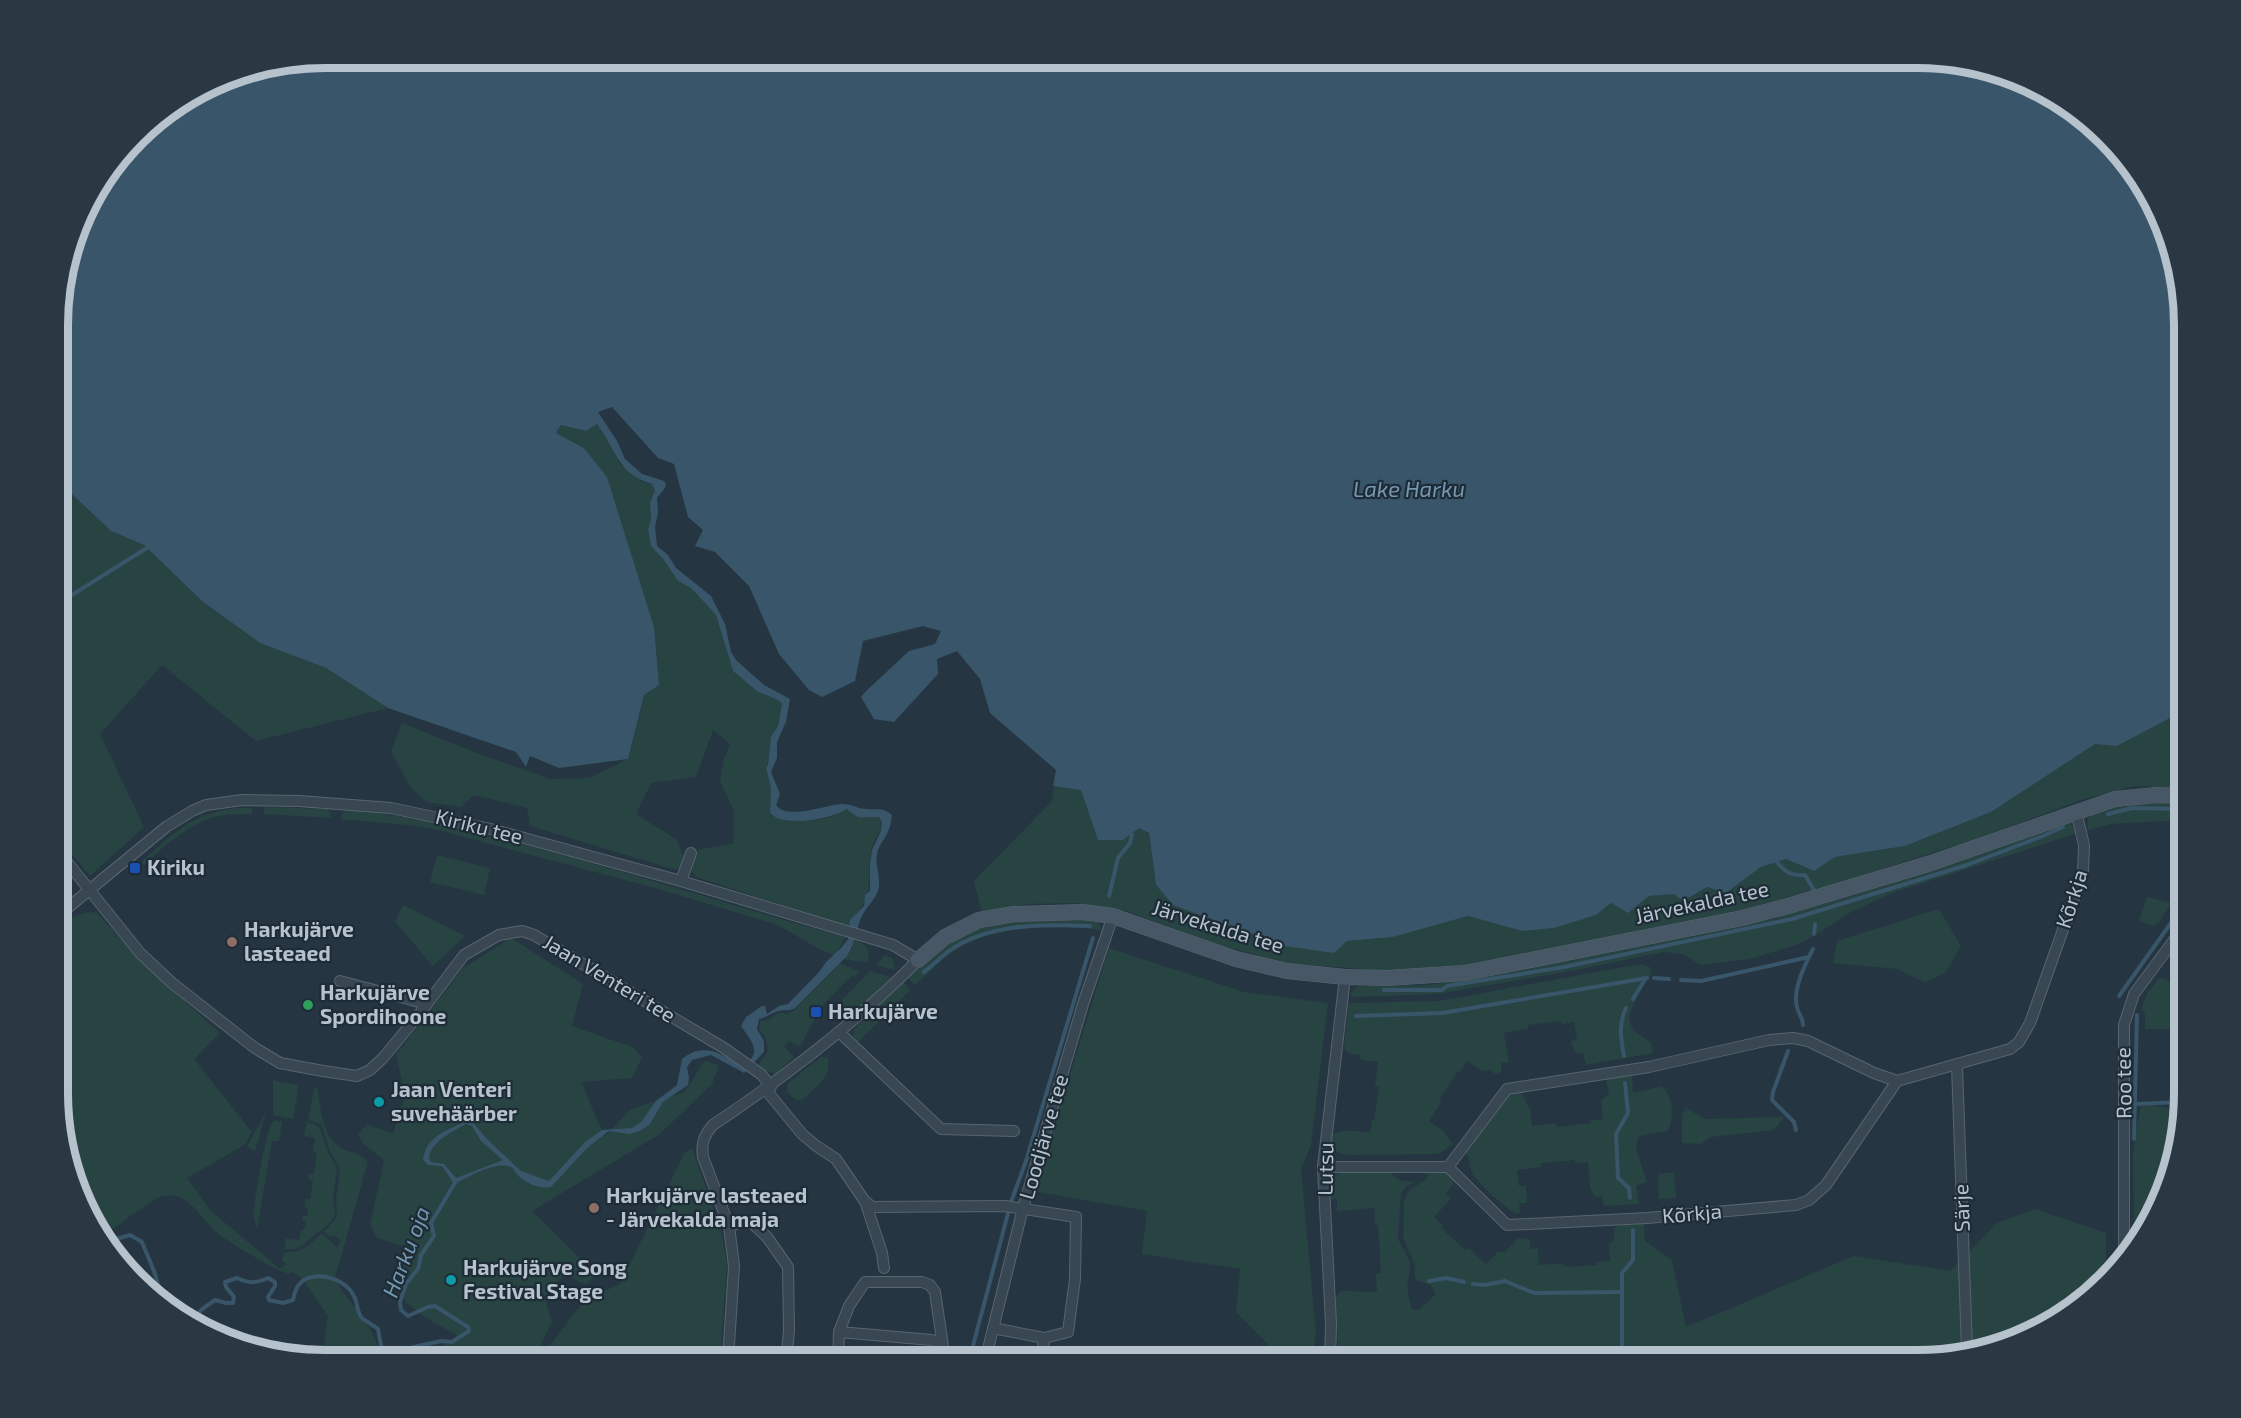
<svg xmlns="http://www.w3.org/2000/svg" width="2241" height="1418" font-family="'Exo 2',sans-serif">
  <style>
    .green { fill: #274342 }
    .water { fill: #38556a; fill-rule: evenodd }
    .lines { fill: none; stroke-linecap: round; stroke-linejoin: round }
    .stream { stroke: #38556a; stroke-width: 4 }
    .street-casing { stroke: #57656f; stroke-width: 12 }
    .secondary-casing { stroke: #57656f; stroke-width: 16 }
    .street { stroke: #394752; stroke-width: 10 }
    .secondary { stroke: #475765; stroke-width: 15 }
    .transit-dot { fill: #1a4fb4; stroke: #1e2c37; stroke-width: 2 }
    .education-dot { fill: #8d6e63; stroke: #1e2c37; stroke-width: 2 }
    .leisure-dot { fill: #2e9e5b; stroke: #1e2c37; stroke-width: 2 }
    .culture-dot { fill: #0f9aa8; stroke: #1e2c37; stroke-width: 2 }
    .labels { text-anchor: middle; stroke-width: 4.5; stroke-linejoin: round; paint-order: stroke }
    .street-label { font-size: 21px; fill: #b6c2cc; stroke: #1e2c37 }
    .poi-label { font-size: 21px; font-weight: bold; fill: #b6c2cc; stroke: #1e2c37; text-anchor: start }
    .water-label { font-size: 22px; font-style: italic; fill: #7597b0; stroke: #1e2c37 }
    .rim { fill: none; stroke: #b6c2cc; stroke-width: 8 }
  </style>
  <rect width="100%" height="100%" fill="#253642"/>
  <g class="green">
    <path d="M597,424L610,441L620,464L643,482L652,484L655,490L650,503L651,520L648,529L651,546L663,559L678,581L691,588L716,615L733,671L758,692L778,700L782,704L778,726L771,736L768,766L766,768L771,788L770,814L772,816C797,820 825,824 847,809C865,825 867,813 881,818V831C857,857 885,891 850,920V928L697,877L689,869L699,849L733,844L734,811L720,781L724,758L730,744L713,730L696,777L651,783L636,814L677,840L683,858L679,869L669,868L530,826L527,808L474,795L461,807L426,802L410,787L391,751L402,723L477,753L550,779L589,778L628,759L644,695L584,448L556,433L561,425L586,431Z"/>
    <path d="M59,482L111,531L144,545L203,602L260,643L326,668L388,708L256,741L162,665L100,734L144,827L90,876L59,839Z"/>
    <path d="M2183,657V788L2134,786L2084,799L1979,838L1829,886L1736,911L1458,967L1387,971L1284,963L1206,941L1127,911L1078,903L1025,904L982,913L974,881L1052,801L1054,786L1081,790L1149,834L1156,885L1347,941L1393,937L1468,916L1522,931L1596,915L1611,903L1628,912L1649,896L1674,893L1683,901L1707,887L1726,893L1761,867L1786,859L1814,871L1835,857L1905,846L1991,812L2095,743Z"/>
    <path d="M2183,802V820L2110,824L2088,830V819C2103,799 2160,802 2183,802Z"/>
    <path d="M266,807L327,809L329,811L331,818L264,814V808Z"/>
    <path d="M236,808H252L253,814C242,814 231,814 220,816C190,822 165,846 143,865L141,862C172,835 192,813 236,808Z"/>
    <path d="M346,810C407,814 466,830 525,845C633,873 738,908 845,937L835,956L817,948L778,925L655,888L438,830L408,825L340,819L343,812Z"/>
    <path d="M2069,822L2078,833L1892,893L1851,912L1819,933L1797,945L1749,959L1701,965L1682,954L1663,952L1576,970L1437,994L1351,997L1350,994L1358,986L1427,985L1463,980L1771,919L1871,890Z"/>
    <path d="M437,855L490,868L484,895L430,882Z"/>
    <path d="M2147,897L2171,903L2161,920L2154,926L2139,921Z"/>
    <path d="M403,905L465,936L433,966L395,922Z"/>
    <path d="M1939,909L1961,946L1946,972L1925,983L1898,969L1833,963L1837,941Z"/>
    <path d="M96,912L143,964L220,1033L194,1059L252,1132L245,1144L239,1148L187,1178L210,1210L280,1269L286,1264L282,1260L284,1252C299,1255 312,1244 321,1233L337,1247L341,1241L334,1235L331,1238L324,1232L337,1217L336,1199L340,1172L337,1163L330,1152L323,1128L321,1124L308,1120L314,1088H317C321,1108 322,1139 343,1149C353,1154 361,1153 368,1162L335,1278C346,1302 384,1334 378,1361H325L323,1352L328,1316L303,1280L293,1271L289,1274C272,1268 236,1247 220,1235C201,1221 190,1190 162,1196C153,1198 111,1231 100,1238L59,1128V928C73,916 78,913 96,912Z"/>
    <path d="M1052,918L1095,920L1099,923L1101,930C1057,923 995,926 957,949C941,959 929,973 915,985L908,978C959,927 984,924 1052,918Z"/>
    <path d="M511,938L583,984L572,1026L632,1047L642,1057L632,1078L582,1082L596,1118L605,1136L631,1109L684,1092L705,1061L719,1065L712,1084L660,1134L532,1211L596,1274L586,1285L565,1274L544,1297L552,1322L533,1361H397L401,1357L442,1346L461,1338L425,1317L405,1302L401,1273L406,1247L377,1238L370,1225L384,1160L363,1144L358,1135L367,1124L393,1134L405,1094L396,1055L463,968Z"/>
    <path d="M854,940C867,944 872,951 867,963L843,959L852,950Z"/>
    <path d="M1109,948L1244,992L1328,1003L1311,1145L1301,1169L1316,1333L1312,1361H1285L1236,1312L1240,1269L1142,1254L1147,1211L1034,1191Z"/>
    <path d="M885,955L892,958L895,970L876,965Z"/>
    <path d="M837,962L860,972L854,977L852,975L820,1008L818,1005L811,1012L815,1018L800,1047L789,1041L784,1047L794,1057L776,1074L757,1067L768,1051L766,1039L759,1029L760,1021L768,1020L780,1012L788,1014L795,1009L836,968Z"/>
    <path d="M1640,964L1650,967L1651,974C1645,985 1626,1010 1630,1023C1632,1031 1645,1038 1651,1043L1653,1053L1586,1065L1583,1053L1576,1054L1570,1041L1577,1040L1574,1022L1562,1024L1561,1021L1528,1025V1029L1504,1033L1509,1062L1501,1063V1072L1495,1074L1488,1069L1482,1071L1467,1061L1460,1072L1458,1071L1439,1099L1442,1101L1429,1121L1443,1131L1453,1144L1439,1154L1349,1155L1328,1150L1330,1136C1342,1128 1357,1131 1370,1133L1372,1120H1374L1379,1087L1375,1086L1378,1062L1361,1060L1359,1054H1349L1344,1048L1349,1003L1439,1001Z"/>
    <path d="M870,971L891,977L858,1009L854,1012L846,1010L843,1005V999Z"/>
    <path d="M2159,978H2163L2183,992V1029H2145V1014L2141,1009L2147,994Z"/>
    <path d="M903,982L910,990L858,1042L854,1037V1029Z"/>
    <path d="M821,1057H827C834,1075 814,1089 802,1100H796L787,1092V1084Z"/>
    <path d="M1632,1075L1633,1093L1662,1086C1674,1098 1674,1116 1668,1131L1639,1136L1636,1149L1647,1182L1636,1186L1639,1204L1604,1206L1602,1196L1595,1197L1590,1187L1588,1162L1575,1163V1160L1541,1163V1167L1517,1170L1519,1186H1526L1527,1203H1519L1520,1212L1517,1214C1504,1207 1483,1188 1473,1175C1469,1168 1471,1159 1465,1152L1508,1096L1519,1090L1530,1109L1532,1126L1556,1123L1557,1127L1591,1123V1120L1603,1119L1601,1101L1609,1094L1606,1078Z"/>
    <path d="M273,1080L299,1085L293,1119L273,1115Z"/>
    <path d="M2141,1103L2183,1111L2170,1179L2139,1242L2134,1247L2133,1152Z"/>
    <path d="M1686,1108L1705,1119L1784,1117L1774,1130L1711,1137L1701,1144L1682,1143V1115Z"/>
    <path d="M266,1112L255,1151H253L247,1146Z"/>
    <path d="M275,1120L282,1122L279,1141H272L257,1229L253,1214L254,1206C257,1191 265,1127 275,1120Z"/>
    <path d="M307,1122L316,1125L320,1129L328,1153L337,1168L333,1198L335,1215L331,1222L304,1244L297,1249H284L286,1238L299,1240L301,1229H304L306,1222L302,1221L303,1215L307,1216L308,1208L304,1207L306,1199H310L313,1181L308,1180L309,1174H314L317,1153L313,1152L315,1138L304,1136Z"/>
    <path d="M692,1148L721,1230L727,1264L720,1361H543V1355L595,1286L602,1292L620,1284L684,1154Z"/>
    <path d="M1428,1171L1445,1172L1454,1180L1452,1186L1445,1193L1451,1199L1434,1217L1443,1226L1441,1228L1466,1251L1469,1248L1486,1264L1498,1252H1505L1517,1239L1529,1238L1531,1249L1538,1248L1539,1265L1563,1263L1564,1267L1597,1265V1262L1610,1261L1609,1243L1614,1240V1230L1617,1224L1644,1222L1645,1241L1672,1260L1686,1327L1854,1256L1950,1271L1997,1223L2035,1209L2106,1233V1273L2050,1325L1934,1360L1652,1361L1651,1354L1517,1355L1511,1361H1339L1335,1298L1341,1291C1353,1290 1363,1293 1377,1292L1376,1274L1381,1273L1378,1225H1375L1374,1208L1337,1211V1199H1330V1183L1333,1176L1341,1173H1391L1399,1180L1415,1182L1406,1187L1401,1193L1398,1239L1411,1264L1407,1288L1412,1309L1419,1310L1436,1294L1431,1285L1418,1281L1415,1278V1265L1403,1238L1404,1202L1406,1195L1411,1189L1427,1179Z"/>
    <path d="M1674,1172L1676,1198L1659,1199L1658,1174Z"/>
  </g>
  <path class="water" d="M324,57H1917L2002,71L2065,102L2148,191L2183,307V711L2117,746L2095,744L1991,812L1905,846L1835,857L1814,871L1786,859L1761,867L1726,893L1707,887L1683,901L1674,894L1649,896L1628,913L1611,903L1596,915L1554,928L1522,931L1468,916L1393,937L1347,941L1334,953L1285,946L1173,905L1156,885L1149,833L1139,828L1123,840H1098L1081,790L1053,786L1056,770L990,713L980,679L957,651L937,659L938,674L894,722L874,719L861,697L865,692L909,651L935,644L941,631L923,626L863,641L855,681L822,697L809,690L779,654L749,586L715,552L695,546L703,530L688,517L674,464L658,458L612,407L598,412L617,441L625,459L642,474L664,481L666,484L665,488L657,498L658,513L655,527L657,546L668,555L676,568L711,596L725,624L731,652L737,661L764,685L790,699L786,722L777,742V758L771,772L780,794L776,805C787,821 827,804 843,804C851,804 859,809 866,809C878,810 883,807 892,815C891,820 891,825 889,829C886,838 879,844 877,854C875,865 880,875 879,886C878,897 868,905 863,914C856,927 856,943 847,956L795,1008C788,1012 786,1009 779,1011C772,1012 766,1018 759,1019L757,1029L764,1041V1052L744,1073L711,1055L692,1060L687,1067L689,1078L688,1085L663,1102L650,1124L640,1131L629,1134L609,1131L587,1148L551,1187C539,1190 517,1180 513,1168C498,1159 469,1177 454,1184L442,1166L428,1165L423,1160C426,1135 449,1130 468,1120L470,1119L487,1139L521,1171L549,1181L585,1142L602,1130L632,1128L641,1122L656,1101L677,1085L682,1059C703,1042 722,1053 741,1067C764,1054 752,1042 741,1026L746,1017L762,1006H765L767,1014L779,1006L788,1004L820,971L826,962L841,948L848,939L850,920L864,906L865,895L870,891V864L872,850L881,831L882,822L879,817C863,816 861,822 847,809C832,819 783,828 770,813L771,788L766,768L768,765L771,736L778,726L782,704L778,700L758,692L733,671L716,615L691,588L678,581L663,559L651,546L648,529L651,520L650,503L655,490L652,484C618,475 616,449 597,424L586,431L561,425L556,433L584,448L607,477L654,627L659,685L644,695L628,759L559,768L530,756L526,767L516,752L388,708L326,668L260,643L203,602L144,545L111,531L59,482V290L85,206L148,124L222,77ZM466,1124L472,1126L481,1141L503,1160L456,1178L444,1164L431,1162L429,1157C433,1140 452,1132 466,1124Z"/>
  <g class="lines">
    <g class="stream">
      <path d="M59,603L147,548"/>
      <path d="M2108,814L2132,808L2183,809"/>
      <path d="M1777,862C1786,873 1792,876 1805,875L1814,890"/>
      <path d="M1109,896L1118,858L1130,843L1132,834"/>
      <path d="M1814,934L1815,924"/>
      <path d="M924,972C933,965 941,957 949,951C988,923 1044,924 1090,926"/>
      <path d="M1654,978L1669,979"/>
      <path d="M1681,980L1701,981L1809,957"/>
      <path d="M1384,990H1442L1447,986L1564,967L1792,919L1967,865L2043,836L2063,827"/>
      <path d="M2119,996L2183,906"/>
      <path d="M1633,999L1646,978"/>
      <path d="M1356,1016L1442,1013L1647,978"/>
      <path d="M1803,1025C1803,1017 1798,1014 1797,1007C1792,990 1805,964 1813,949"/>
      <path d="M1788,1051L1773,1092L1772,1100L1794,1122L1796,1130"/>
      <path d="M1624,1056C1621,1039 1618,1025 1626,1008"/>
      <path d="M1625,1083L1628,1113L1616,1134L1618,1178L1629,1188L1630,1198"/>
      <path d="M2135,1104L2183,1102"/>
      <path d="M2134,1139L2137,1015"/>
      <path d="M103,1243L130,1235L142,1242C149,1261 160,1278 159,1300"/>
      <path d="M1429,1281L1446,1278L1464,1282"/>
      <path d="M1473,1284L1485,1285L1505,1281L1534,1293L1622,1292"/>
      <path d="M192,1323L201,1310L215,1300L226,1303H233L234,1297L226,1287L225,1282L237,1278C250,1284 256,1283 268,1278L275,1282V1286L268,1297L269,1300L283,1303L293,1300C295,1290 298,1282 308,1278C324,1273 346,1280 354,1296C358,1303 356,1311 362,1318C367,1322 373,1325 378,1329L383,1356L388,1358L405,1349L441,1341L452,1342L469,1331L468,1327L435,1306L428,1307L408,1316L401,1310L400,1302L406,1284L418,1269L421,1255L434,1236L431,1223L456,1181"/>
      <path d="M1622,1352V1273L1633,1260V1230"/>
      <path d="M969,1361L1011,1202L1026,1161L1093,938"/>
    </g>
    <g class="street-casing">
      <g id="street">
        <path d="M59,852L140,953L172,983L255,1048L280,1063L323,1071L357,1076L370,1070L383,1058L417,1017L464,955L499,935L522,931L534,935L724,1048L762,1075L771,1087"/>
        <path d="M681,881L691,853"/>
        <path d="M59,915L166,827L192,811L206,805L242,800L299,801L391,808L491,829L681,881L893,945L918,960C856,1023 786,1076 713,1125C704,1135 701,1143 703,1157L729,1226L734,1266L728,1361"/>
        <path d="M340,981L427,1004"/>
        <path d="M839,1032L941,1129L1014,1131"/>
        <path d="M1957,1065L1967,1350"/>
        <path d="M766,1090L802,1134L815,1145L836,1159L864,1200L872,1207L1005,1206L1076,1217L1075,1279L1068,1332L1044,1338L1042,1361"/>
        <path d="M1323,1167H1448L1507,1225L1647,1218L1796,1205L1809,1200L1826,1185L1897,1081L2010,1049L2019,1042L2030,1023L2083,873L2084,845L2076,811"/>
        <path d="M1448,1167L1507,1089L1649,1067L1769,1040L1793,1038L1808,1041L1874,1073L1897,1081"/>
        <path d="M865,1201L882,1253L884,1268"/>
        <path d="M729,1226L743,1222L752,1223L767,1237L788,1267L789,1331L786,1361"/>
        <path d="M2124,1256V1025L2134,994L2183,928"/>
        <path d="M993,1328L1044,1338"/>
        <path d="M839,1332L849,1306L865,1282H922L930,1285L935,1292L943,1346"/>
        <path d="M838,1361L839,1332L932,1340C943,1346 947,1349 947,1361"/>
        <path d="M985,1361L1023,1208L1083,1004L1113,916"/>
        <path d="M1330,1361L1331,1324L1323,1167L1345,977"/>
      </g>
    </g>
    <g class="secondary-casing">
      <path id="secondary" d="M918,960L945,937L979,920L1014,914L1083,912L1113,916L1236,959L1287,971L1345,977L1387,978L1465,973L1742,918L1788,906L1928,864L2115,799L2157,795L2183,796"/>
    </g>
    <use href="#street" class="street"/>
    <use href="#secondary" class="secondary"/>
  </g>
  <g class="transit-dot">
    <rect x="129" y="862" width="12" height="12" rx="3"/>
    <rect x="810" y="1006" width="12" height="12" rx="3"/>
  </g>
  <g class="education-dot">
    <circle cx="232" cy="942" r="6"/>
    <circle cx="594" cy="1208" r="6"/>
  </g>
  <circle class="leisure-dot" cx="308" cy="1005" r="6"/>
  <g class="culture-dot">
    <circle cx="379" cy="1102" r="6"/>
    <circle cx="451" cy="1280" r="6"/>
  </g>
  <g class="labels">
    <g class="street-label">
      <text transform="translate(479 827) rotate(14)" y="7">Kiriku tee</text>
      <text transform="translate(2072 899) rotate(-72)" y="7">Kõrkja</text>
      <text transform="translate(1702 903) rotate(-12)" y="7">Järvekalda tee</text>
      <text transform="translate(1218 927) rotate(17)" y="7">Järvekalda tee</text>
      <text transform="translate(609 979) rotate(31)" y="7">Jaan Venteri tee</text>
      <text transform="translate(2124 1083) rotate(-91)" y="7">Roo tee</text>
      <text transform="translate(1044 1137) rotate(-74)" y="7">Loodjärve tee</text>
      <text transform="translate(1326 1169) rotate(-89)" y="7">Lutsu</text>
      <text transform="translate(1962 1208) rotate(-92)" y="7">Särje</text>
      <text transform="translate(1692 1214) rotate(-5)" y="7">Kõrkja</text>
    </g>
    <g class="poi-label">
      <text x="147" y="875">Kiriku</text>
      <text x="244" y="937">Harkujärve<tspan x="244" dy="24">lasteaed</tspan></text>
      <text x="320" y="1000">Harkujärve<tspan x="320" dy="24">Spordihoone</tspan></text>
      <text x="828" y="1019">Harkujärve</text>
      <text x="391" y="1097">Jaan Venteri<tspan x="391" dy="24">suvehäärber</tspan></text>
      <text x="606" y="1203">Harkujärve lasteaed<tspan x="606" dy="24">- Järvekalda maja</tspan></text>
      <text x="463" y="1275">Harkujärve Song<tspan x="463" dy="24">Festival Stage</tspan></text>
    </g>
    <g class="water-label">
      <text x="1409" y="497">Lake Harku</text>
      <text transform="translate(406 1252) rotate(-69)" y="8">Harku oja</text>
    </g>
  </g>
  <path d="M0 0H2241V1418H0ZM325 68H1917A257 257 0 0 1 2174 325V1093A257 257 0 0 1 1917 1350H325A257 257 0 0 1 68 1093V325A257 257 0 0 1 325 68Z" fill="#2a3843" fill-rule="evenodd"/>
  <path class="rim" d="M325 68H1917A257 257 0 0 1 2174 325V1093A257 257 0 0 1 1917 1350H325A257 257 0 0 1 68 1093V325A257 257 0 0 1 325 68Z"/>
</svg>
